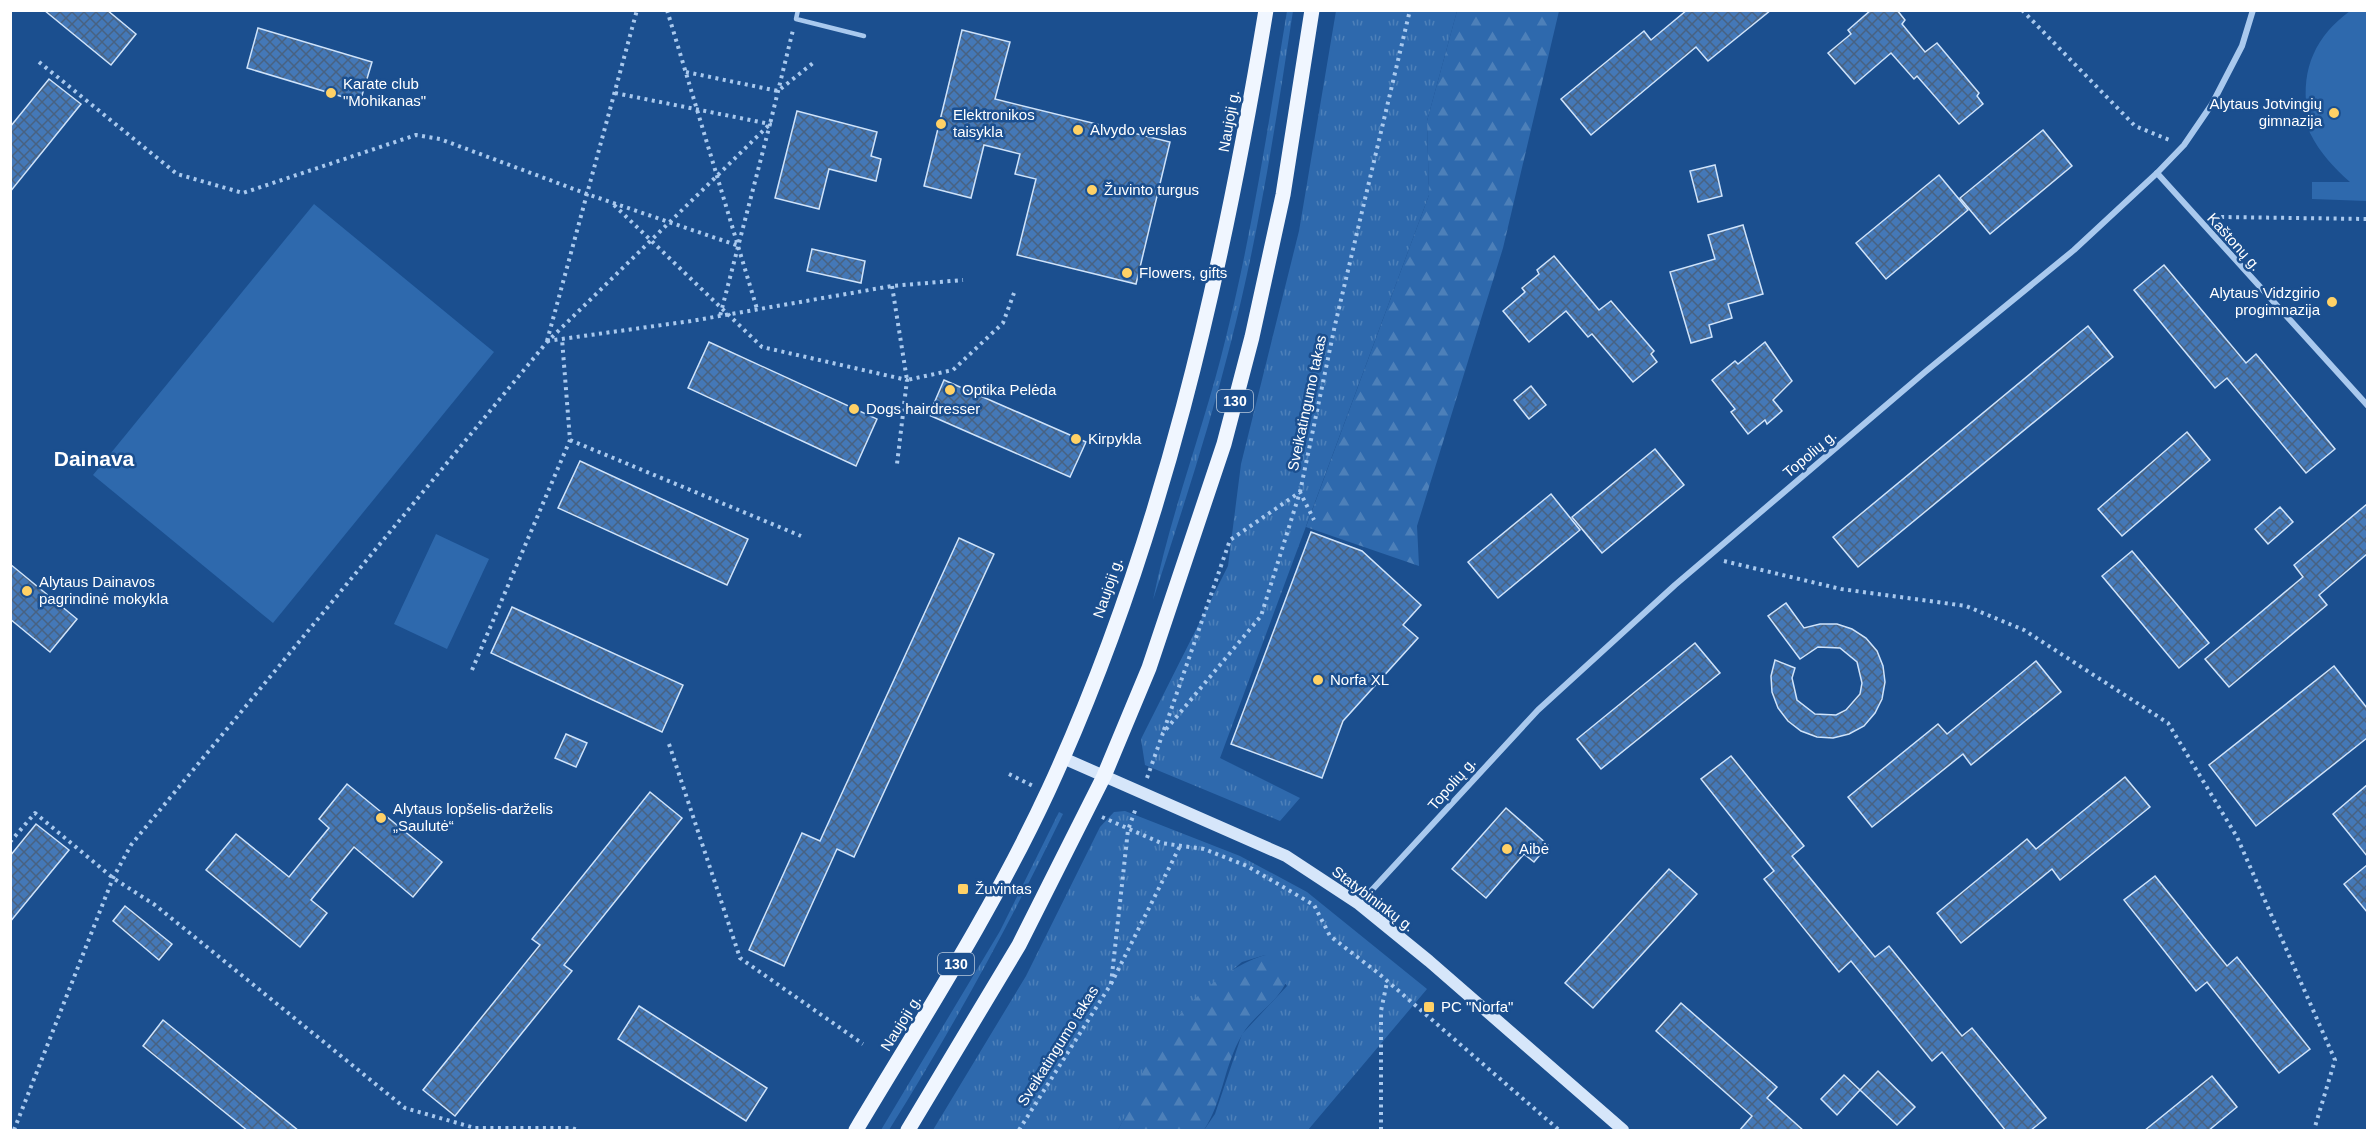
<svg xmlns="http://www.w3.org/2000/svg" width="2378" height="1141" font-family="Arial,sans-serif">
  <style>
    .grass { fill: url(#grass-tufts) }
    .forest { fill: url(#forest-firs) }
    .garden { fill: #2e69ad }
    .building { fill: url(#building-cross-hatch); stroke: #cfe3fa; stroke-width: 1.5 }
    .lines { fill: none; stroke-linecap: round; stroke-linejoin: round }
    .path { stroke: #a9c9ee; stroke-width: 4; stroke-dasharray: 3 4.5; stroke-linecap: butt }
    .lane { stroke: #a9c9ee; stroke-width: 4.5 }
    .street { stroke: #a9c9ee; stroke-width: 6 }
    .secondary { stroke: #d6e6fa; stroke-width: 12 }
    .primary { stroke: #f0f6ff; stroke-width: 15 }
    .poi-dot { fill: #ffd166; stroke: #1b4f8f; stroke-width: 2 }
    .labels { text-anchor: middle; stroke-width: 5; stroke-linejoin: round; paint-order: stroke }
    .shield { fill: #1b4f8f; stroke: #bbcadd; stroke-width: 1.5 }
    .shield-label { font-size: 14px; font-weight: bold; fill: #fff }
    .poi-label { font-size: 15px; fill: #fff; stroke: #1b4f8f; text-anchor: start }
    .street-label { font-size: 15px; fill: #fff; stroke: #1b4f8f }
    .district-label { font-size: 21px; font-weight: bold; fill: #fff; stroke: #1b4f8f }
  </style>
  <defs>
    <pattern id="grass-tufts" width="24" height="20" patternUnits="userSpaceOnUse" patternTransform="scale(1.5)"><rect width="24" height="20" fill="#2e69ad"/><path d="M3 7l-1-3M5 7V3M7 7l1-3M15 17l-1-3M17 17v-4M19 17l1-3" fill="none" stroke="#4d80b9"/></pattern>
    <pattern id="forest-firs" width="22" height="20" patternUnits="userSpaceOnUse" patternTransform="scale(1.5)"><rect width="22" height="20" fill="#2e69ad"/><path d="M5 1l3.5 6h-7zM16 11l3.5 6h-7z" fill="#4d80b9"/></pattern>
    <pattern id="building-cross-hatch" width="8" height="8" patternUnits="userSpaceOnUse" patternTransform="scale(1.5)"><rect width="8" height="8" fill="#4478b7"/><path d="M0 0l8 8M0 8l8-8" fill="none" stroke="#486282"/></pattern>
  </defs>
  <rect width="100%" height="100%" fill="#1b4f8f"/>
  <g class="grass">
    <path d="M1287,11H1293C1276,122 1259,233 1231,342C1209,429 1181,514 1153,600C1171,511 1205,425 1226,337C1253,229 1269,120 1287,11Z"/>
    <path d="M1336,11H1457L1427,121L1429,195L1220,758L1300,798L1280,821L1145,765L1141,739L1228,566L1241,464L1299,231Z"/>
    <path d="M1125,811L1240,856L1307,892L1427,989L1308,1130H1204L1215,1114L1242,1034L1287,986L1265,955L1242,962L1180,1014L1118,1130H933L1026,976L1100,827L1114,812Z"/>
    <path d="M1059,812L1063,814C1010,923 953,1028 889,1130H881L1000,931Z"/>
  </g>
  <g class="forest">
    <path d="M1457,11H1559L1503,248L1417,526L1419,566L1306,527L1429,195L1427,121Z"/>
    <path d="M1265,955L1282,960L1289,973C1283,1001 1255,1012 1242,1035C1224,1065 1223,1101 1204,1130H1118C1129,1110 1136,1087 1145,1066C1167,1020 1216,970 1265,955Z"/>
  </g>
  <g class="garden">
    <path d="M2350,11H2367V201L2312,199V182H2350C2334,168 2320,153 2310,133C2307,126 2308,117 2307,110C2301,68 2316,36 2350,11Z"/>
    <path d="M314,204L494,352L273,623L93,475Z"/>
    <path d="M436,534L489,559L447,649L394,624Z"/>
  </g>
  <g class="building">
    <path d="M44,10H107L136,34L111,65Z"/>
    <path d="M1687,10H1771L1708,61L1696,47L1591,135L1561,99L1644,31L1651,40Z"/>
    <path d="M1871,10H1897L1905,20L1902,24L1925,52L1937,43L1979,93L1977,96L1983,104L1959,124L1917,76L1914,79L1891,53L1855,84L1828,53L1851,34L1848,30Z"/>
    <path d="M258,28L372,62L360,102L247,68Z"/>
    <path d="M962,30L1010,42L995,99L1170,142L1136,284L1017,255L1036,179L1015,174L1020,154L984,145L971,198L924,186Z"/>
    <path d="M49,79L81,104L10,192V127Z"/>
    <path d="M797,111L877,132L871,156L881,159L876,181L829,169L819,209L775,198Z"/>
    <path d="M2043,130L2072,166L1990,234L1960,198Z"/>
    <path d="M1715,165L1722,196L1698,202L1690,171Z"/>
    <path d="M1939,175L1968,210L1886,279L1856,243Z"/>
    <path d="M1743,225L1763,294L1728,304L1732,318L1709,325L1712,337L1691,343L1670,272L1715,259L1708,235Z"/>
    <path d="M812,249L865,261L861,283L807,271Z"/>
    <path d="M1554,256L1599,310L1611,301L1654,351L1651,354L1657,362L1633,382L1592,334L1588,337L1566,311L1529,342L1503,311L1525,292L1522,288L1539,274L1537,270Z"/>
    <path d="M2164,265L2246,363L2256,354L2335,449L2306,473L2227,378L2215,388L2134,290Z"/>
    <path d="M2088,326L2113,357L1858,567L1833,537Z"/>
    <path d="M709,342L877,419L856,466L688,388Z"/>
    <path d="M1765,342L1792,381L1773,400L1782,411L1767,424L1765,420L1748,434L1731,412L1735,409L1712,380L1735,361L1738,364Z"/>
    <path d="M944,380L1086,442L1070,477L929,415Z"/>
    <path d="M1531,386L1546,405L1529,419L1514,400Z"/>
    <path d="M2187,432L2210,460L2122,536L2098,509Z"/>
    <path d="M1655,449L1684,485L1602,553L1572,517Z"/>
    <path d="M580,461L748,539L727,585L558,508Z"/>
    <path d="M1551,494L1580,530L1498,598L1468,562Z"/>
    <path d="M2367,504V554L2319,595L2327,605L2229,687L2205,659L2303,577L2294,565Z"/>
    <path d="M2280,507L2293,522L2268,544L2255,529Z"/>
    <path d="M1311,532L1362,551L1421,605L1403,625L1418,638L1343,721L1322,778L1231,744Z"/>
    <path d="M959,538L994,554L854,857L837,849L784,966L749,950L802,833L820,841Z"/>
    <path d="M2132,551L2209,643L2179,668L2102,576Z"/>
    <path d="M10,564L77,619L50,652L10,619Z"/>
    <path d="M1786,603L1804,628L1820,624H1837L1852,629L1866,638L1877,651L1883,666L1885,682L1882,699L1875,713L1864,726L1849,734L1833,738L1817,737L1801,731L1788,721L1778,708L1772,692L1771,676L1775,660L1795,668L1792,678L1797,700L1815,714L1836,715L1846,710L1860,694L1862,683L1857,662L1840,648L1818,647L1800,659L1768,616Z"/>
    <path d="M512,607L683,685L662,732L491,653Z"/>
    <path d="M1695,643L1720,673L1601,769L1577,739Z"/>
    <path d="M2036,661L2061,692L1971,765L1963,754L1872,827L1848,797L1938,724L1947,734Z"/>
    <path d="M2334,666L2367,708V738L2256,826L2209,765Z"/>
    <path d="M566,734L587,743L576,767L555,758Z"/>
    <path d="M1731,756L1804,846L1792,856L1875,957L1889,946L1962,1036L1972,1028L2046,1118L2030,1131H2006L1942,1052L1932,1061L1851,961L1839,972L1764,879L1774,871L1701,779Z"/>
    <path d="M2125,777L2150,807L2060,880L2052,869L1961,943L1937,913L2027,839L2036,849Z"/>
    <path d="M347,784L442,862L413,897L354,847L311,900L327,913L300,947L206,870L236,834L289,877L329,828L319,819Z"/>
    <path d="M2367,785V856L2333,814Z"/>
    <path d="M650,792L682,818L564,965L572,971L455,1116L423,1090L540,945L532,939Z"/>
    <path d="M1506,808L1548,845L1534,862L1524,854L1486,898L1452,869Z"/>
    <path d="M36,824L69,850L10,922V856Z"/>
    <path d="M2367,865V912L2344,884Z"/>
    <path d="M1669,869L1697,894L1593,1008L1565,983Z"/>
    <path d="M2155,876L2227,966L2237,957L2310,1049L2279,1073L2207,982L2196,991L2124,900Z"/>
    <path d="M125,906L172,944L159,960L113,921Z"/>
    <path d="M1681,1003L1777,1087L1767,1098L1804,1131H1739L1752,1116L1656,1031Z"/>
    <path d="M639,1006L767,1088L746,1121L618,1039Z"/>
    <path d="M163,1020L299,1131H248L143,1046Z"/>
    <path d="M1878,1071L1915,1107L1897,1125L1860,1090Z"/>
    <path d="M1844,1075L1860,1090L1837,1115L1821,1099Z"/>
    <path d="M2212,1076L2237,1107L2208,1131H2144Z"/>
  </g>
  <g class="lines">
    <g class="path">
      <path d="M667,10L757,309"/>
      <path d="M2022,10L2135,126L2172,141"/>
      <path d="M39,62L177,174L243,193L416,135L440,139L587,194L739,246"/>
      <path d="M686,72L778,91L813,63"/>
      <path d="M615,93L770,124L720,316"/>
      <path d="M614,205L762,347L907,380L897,464"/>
      <path d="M2215,221L2220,217L2368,219"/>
      <path d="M892,286L907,380L953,370L1003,323L1014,293"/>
      <path d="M547,341L691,321L892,286L963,280"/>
      <path d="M547,341L637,10"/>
      <path d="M570,440L801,536"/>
      <path d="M1724,561L1841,589L1966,606L2024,630L2168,723L2237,837L2335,1060L2314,1130"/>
      <path d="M472,670L570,440L562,339"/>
      <path d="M1164,730L1230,540L1300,492L1314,520"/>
      <path d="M669,744L740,958L863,1044"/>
      <path d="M1009,774L1033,786"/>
      <path d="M1147,778L1163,733L1261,616L1300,492L1335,325L1410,10"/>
      <path d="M1102,817L1161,843L1204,849L1247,866L1314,905L1330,936L1378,973L1559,1130"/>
      <path d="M10,842L35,813L113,878L155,905L202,943L405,1108L475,1128H572L577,1130"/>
      <path d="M1111,984L1128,830L1136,808"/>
      <path d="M14,1130L113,878L131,845L547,342L770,124L793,30"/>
      <path d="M1019,1130L1111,984L1180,846"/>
      <path d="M1381,1130V1011L1387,982"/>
    </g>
    <path class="lane" d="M798,10L796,19L864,36"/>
    <g class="street">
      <path d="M2157,173L2368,406"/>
      <path d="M1359,904L1538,710L1675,585L1925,372L2074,250L2157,173L2184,145L2212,104L2242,46L2253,10"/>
    </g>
    <path class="secondary" d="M1063,758L1286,856L1359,904L1429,961L1623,1130"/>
    <g class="primary">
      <path d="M856,1130C923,1018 994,908 1049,789C1162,543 1222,276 1266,10"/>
      <path d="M908,1130L1019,945L1104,776L1149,668L1224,444L1252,337L1283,195L1312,10"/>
    </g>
  </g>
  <g class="poi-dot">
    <circle cx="331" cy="93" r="6"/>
    <circle cx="2334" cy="113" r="6"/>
    <circle cx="941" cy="124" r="6"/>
    <circle cx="1078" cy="130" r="6"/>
    <circle cx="1092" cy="190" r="6"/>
    <circle cx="1127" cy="273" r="6"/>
    <circle cx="2332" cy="302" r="6"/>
    <circle cx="950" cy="390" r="6"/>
    <circle cx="854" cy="409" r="6"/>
    <circle cx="1076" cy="439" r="6"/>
    <circle cx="27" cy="591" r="6"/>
    <circle cx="1318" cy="680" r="6"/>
    <circle cx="381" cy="818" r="6"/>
    <circle cx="1507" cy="849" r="6"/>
    <rect x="957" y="883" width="12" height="12" rx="3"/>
    <rect x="1423" y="1001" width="12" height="12" rx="3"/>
  </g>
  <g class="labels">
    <g class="shield">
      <rect x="1217" y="390" width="36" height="22" rx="4.5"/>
      <rect x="938" y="953" width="36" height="22" rx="4.5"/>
    </g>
    <g class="shield-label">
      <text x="1235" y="406">130</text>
      <text x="956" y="969">130</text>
    </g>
    <g class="poi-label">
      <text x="343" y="89">Karate club<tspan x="343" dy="17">"Mohikanas"</tspan></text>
      <text x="2322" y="109" text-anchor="end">Alytaus Jotvingių<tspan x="2322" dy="17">gimnazija</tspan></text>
      <text x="953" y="120">Elektronikos<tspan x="953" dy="17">taisykla</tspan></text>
      <text x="1090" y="135">Alvydo verslas</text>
      <text x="1104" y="195">Žuvinto turgus</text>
      <text x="1139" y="278">Flowers, gifts</text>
      <text x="2320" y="298" text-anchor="end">Alytaus Vidzgirio<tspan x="2320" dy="17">progimnazija</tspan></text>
      <text x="962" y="395">Optika Pelėda</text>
      <text x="866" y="414">Dogs hairdresser</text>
      <text x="1088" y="444">Kirpykla</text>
      <text x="39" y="587">Alytaus Dainavos<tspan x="39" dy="17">pagrindinė mokykla</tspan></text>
      <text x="1330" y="685">Norfa XL</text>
      <text x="393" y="814">Alytaus lopšelis-darželis<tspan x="393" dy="17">„Saulutė“</tspan></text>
      <text x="1519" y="854">Aibė</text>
      <text x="975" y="894">Žuvintas</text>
      <text x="1441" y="1012">PC "Norfa"</text>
    </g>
    <g class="street-label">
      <text transform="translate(1229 121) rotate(-80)" y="5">Naujoji g.</text>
      <text transform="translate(2234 242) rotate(48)" y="5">Kaštonų g.</text>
      <text transform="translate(1307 403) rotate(-78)" y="5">Sveikatingumo takas</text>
      <text transform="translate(1810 454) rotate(-40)" y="5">Topolių g.</text>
      <text transform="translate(1108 588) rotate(-71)" y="5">Naujoji g.</text>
      <text transform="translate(1452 784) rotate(-49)" y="5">Topolių g.</text>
      <text transform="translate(1373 899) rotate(37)" y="5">Statybininkų g.</text>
      <text transform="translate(901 1023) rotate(-58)" y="5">Naujoji g.</text>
      <text transform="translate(1058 1046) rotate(-58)" y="5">Sveikatingumo takas</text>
    </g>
    <g class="district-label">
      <text x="94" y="466">Dainava</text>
    </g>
  </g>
  <rect width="2378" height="1141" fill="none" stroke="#ffffff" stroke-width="24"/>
</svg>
